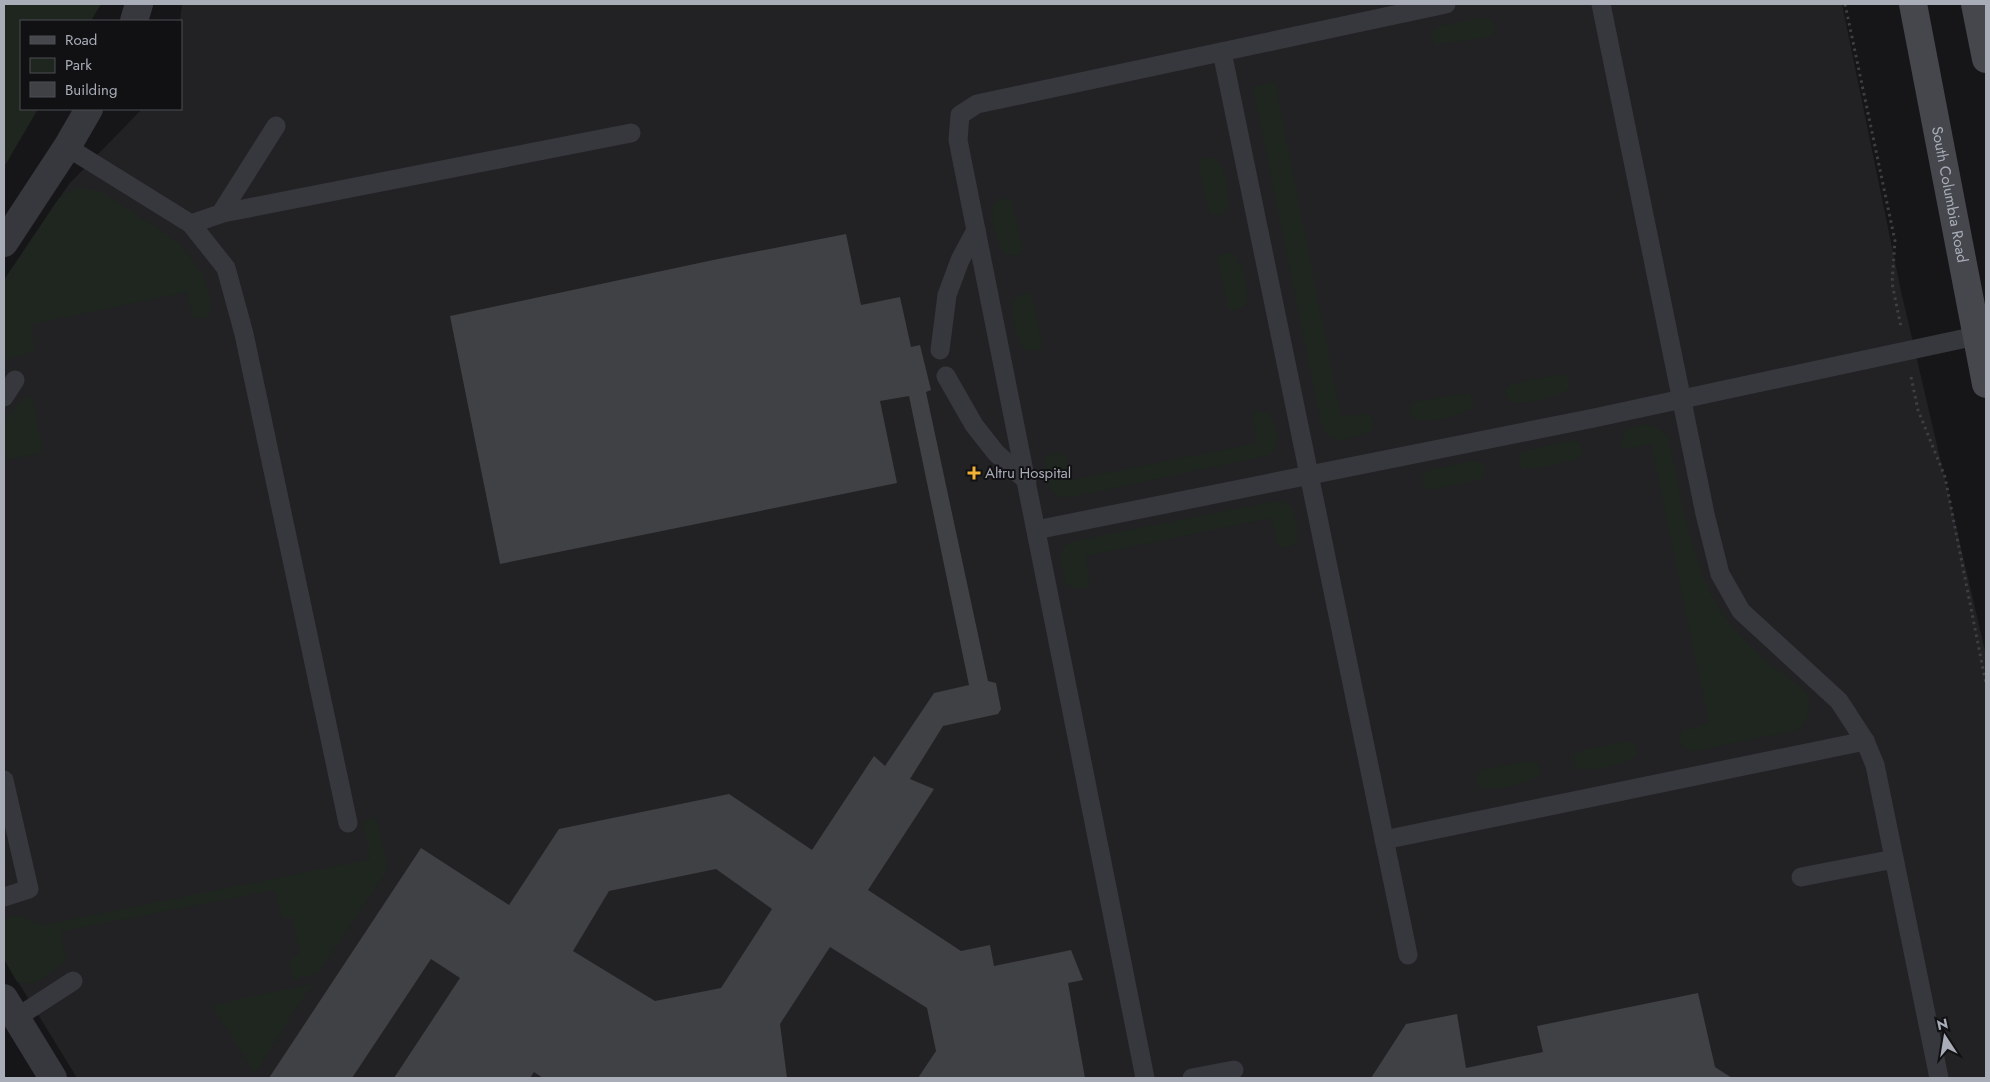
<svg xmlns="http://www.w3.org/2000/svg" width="1990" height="1082" font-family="Jost,sans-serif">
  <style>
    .built { fill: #222225 }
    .green { fill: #1e261f }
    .building { fill: #404145; fill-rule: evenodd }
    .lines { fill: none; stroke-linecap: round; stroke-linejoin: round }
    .path { stroke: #3d3f44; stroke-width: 3; stroke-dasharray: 2.5 4; stroke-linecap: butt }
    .lane { stroke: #37383d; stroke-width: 19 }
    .street { stroke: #37383d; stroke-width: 28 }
    .secondary { stroke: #45474d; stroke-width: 28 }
    .poi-dot { fill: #f2b134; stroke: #111113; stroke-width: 2 }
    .labels { text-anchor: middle; stroke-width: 4; stroke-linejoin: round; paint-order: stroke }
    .street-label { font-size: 15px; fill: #a8adb8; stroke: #111113 }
    .poi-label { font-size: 15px; fill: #a8adb8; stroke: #111113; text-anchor: start }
  </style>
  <rect width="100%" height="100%" fill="#161618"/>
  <path class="built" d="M182,4H1842L1901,291L1986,655V1078H77L4,959V280L69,184L142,109H181L180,21Z"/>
  <g class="green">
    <path d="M4,4H101L91,21H21V109H38L4,167Z"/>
    <path d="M1481,18L1491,19L1495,26V32L1489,37L1435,45L1432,39V32L1439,26Z"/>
    <path d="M1275,82L1341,416L1363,414L1371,415L1374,423L1372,430C1361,435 1337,446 1327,435C1324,432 1323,427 1321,424L1253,87Z"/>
    <path d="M1207,157C1210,158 1213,158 1215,159C1226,165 1229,196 1228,208L1223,214L1214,215L1209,212L1199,166L1200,160Z"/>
    <path d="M78,187L102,192L179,243L203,275L212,307L208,317L200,319L192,315L187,292L33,324C29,332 36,342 34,351L8,360L4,367V280L59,198Z"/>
    <path d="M1008,198L1012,202L1022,248L1021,254L1014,256L1005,254C998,245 988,215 994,205C997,200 1002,199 1008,198Z"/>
    <path d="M1226,253C1229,253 1232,253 1234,255C1242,259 1251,295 1246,304C1243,309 1238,309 1232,311L1228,307L1218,262L1219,255Z"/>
    <path d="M1028,293L1032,297L1042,342L1041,349C1036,351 1030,352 1025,349C1017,345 1009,308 1014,300C1017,295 1022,294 1028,293Z"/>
    <path d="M1556,375H1566L1569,381L1568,389C1554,399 1527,404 1510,402L1505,394L1506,389L1511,384Z"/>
    <path d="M1461,394H1470L1473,400V407C1460,417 1430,422 1414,420C1409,412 1408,409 1415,402Z"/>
    <path d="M28,396L33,401L42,446L41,452L38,454L4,460V424L21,399Z"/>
    <path d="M1257,411L1267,412C1277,424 1282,444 1270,455L1067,498L1056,495L1050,489L1045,460C1051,453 1056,452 1065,456L1071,480L1257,443L1252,413Z"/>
    <path d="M1645,424L1657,427L1668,436C1682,497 1691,575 1731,625C1748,646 1768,663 1790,679C1795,683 1804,688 1807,693C1813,708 1808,720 1797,730L1695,751L1685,749L1678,739L1683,731L1709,723L1651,444L1626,449L1621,446L1623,433L1633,427Z"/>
    <path d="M1569,441L1579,442C1583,450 1584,453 1577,460L1532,469L1522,468L1519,462L1520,455L1527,450Z"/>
    <path d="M1471,461L1481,462C1486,470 1487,473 1480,480L1434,489H1425L1422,483V475L1430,470Z"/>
    <path d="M1276,501C1279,502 1285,502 1288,504C1298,510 1297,532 1297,543L1288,548L1278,546L1271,518L1086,556L1090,580L1086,588L1075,589L1065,583L1060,557L1064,546L1073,541Z"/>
    <path d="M1624,742H1633L1636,748V756C1621,766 1594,771 1577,769L1573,761V756L1579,751Z"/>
    <path d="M1528,761L1537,762L1540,768L1539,775C1525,785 1498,790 1481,788L1476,781L1477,775L1482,770Z"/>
    <path d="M376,817L388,869L318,973L294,980L289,961L293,957L300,953L293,918H282L275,890L63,931L61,938L67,961L39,981L30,984L17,982L4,959V920C18,910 30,921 43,925L370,859L363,822Z"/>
    <path d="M312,984L255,1073L211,1005Z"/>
  </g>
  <g class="building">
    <path d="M846,234L861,305L900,297L911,347L920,345L931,390L926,392L988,681L996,683L1001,709L998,714L943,726L910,779L934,789L868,890L961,951L990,945L994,966L1071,950L1083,980L1068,983L1085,1078H918L936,1051L927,1008L830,947L780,1024L787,1078H543L534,1072L530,1078H394L460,978L431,959L352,1078H269L421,848L509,905L559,829L729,794L812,850L874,756L885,766L934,693L969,685L909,396L880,401L897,483L500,564L450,316L718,259ZM716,869L772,909L721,988L655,1001L573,951L609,891Z"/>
    <path d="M1698,993L1715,1067L1732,1078H1371L1406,1024L1457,1014L1466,1068L1543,1052L1537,1026Z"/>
  </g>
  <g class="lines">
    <g class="path">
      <path d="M1845,4L1895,241L1892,283L1901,327"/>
      <path d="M1911,377L1918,410L1945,477L1986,684"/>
    </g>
    <g class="lane">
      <path d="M1601,4L1705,514L1720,574L1741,611L1839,701L1865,741L1875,765L1939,1078"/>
      <path d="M1222,52L1408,955"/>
      <path d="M67,147L191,224L226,268L244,334L348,823"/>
      <path d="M221,213L276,126"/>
      <path d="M191,224L223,213L631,133"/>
      <path d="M940,350L947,295L960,260L976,230"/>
      <path d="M946,376L974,425L996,453L1027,481"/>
      <path d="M4,397L15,380"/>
      <path d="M1036,530L1594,418L1976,336"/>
      <path d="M4,780L29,889L4,897"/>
      <path d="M1384,840L1865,741"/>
      <path d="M1801,877L1894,859"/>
      <path d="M16,1018L73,981"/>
      <path d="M1145,1078L958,140L960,115L977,104L1446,4"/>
      <path d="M1192,1078L1234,1070"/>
    </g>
    <g class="street">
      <path d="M134,21L139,4"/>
      <path d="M4,243L67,147L89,109"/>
      <path d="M4,998L53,1078"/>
    </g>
    <g class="secondary">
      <path id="s1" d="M1913,4L1986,384"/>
      <path d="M1975,4L1986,59"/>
    </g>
  </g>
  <path class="poi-dot" d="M971.5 465.5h5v5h5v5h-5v5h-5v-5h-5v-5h5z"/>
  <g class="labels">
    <g class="street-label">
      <text dy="5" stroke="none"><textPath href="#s1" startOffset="194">South Columbia Road</textPath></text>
    </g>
    <g class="poi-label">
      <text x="985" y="478">Altru Hospital</text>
    </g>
  </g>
  <rect width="1990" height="1082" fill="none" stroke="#a8adb8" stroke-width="10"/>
  <rect x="20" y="20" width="162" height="90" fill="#111113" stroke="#4d4f55"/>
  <rect x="30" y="36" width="25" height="8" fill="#45474d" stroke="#4d4f55"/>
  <text x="65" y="45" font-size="15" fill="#a8adb8">Road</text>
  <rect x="30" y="58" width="25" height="15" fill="#1e261f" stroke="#4d4f55"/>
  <text x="65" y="70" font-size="15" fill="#a8adb8">Park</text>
  <rect x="30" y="82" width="25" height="15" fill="#404145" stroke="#4d4f55"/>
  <text x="65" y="95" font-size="15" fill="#a8adb8">Building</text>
  <g transform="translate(1945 1037) rotate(348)" stroke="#111113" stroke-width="4" paint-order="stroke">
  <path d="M0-4L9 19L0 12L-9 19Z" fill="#a8adb8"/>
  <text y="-8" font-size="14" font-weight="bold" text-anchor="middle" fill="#a8adb8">N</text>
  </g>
</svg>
